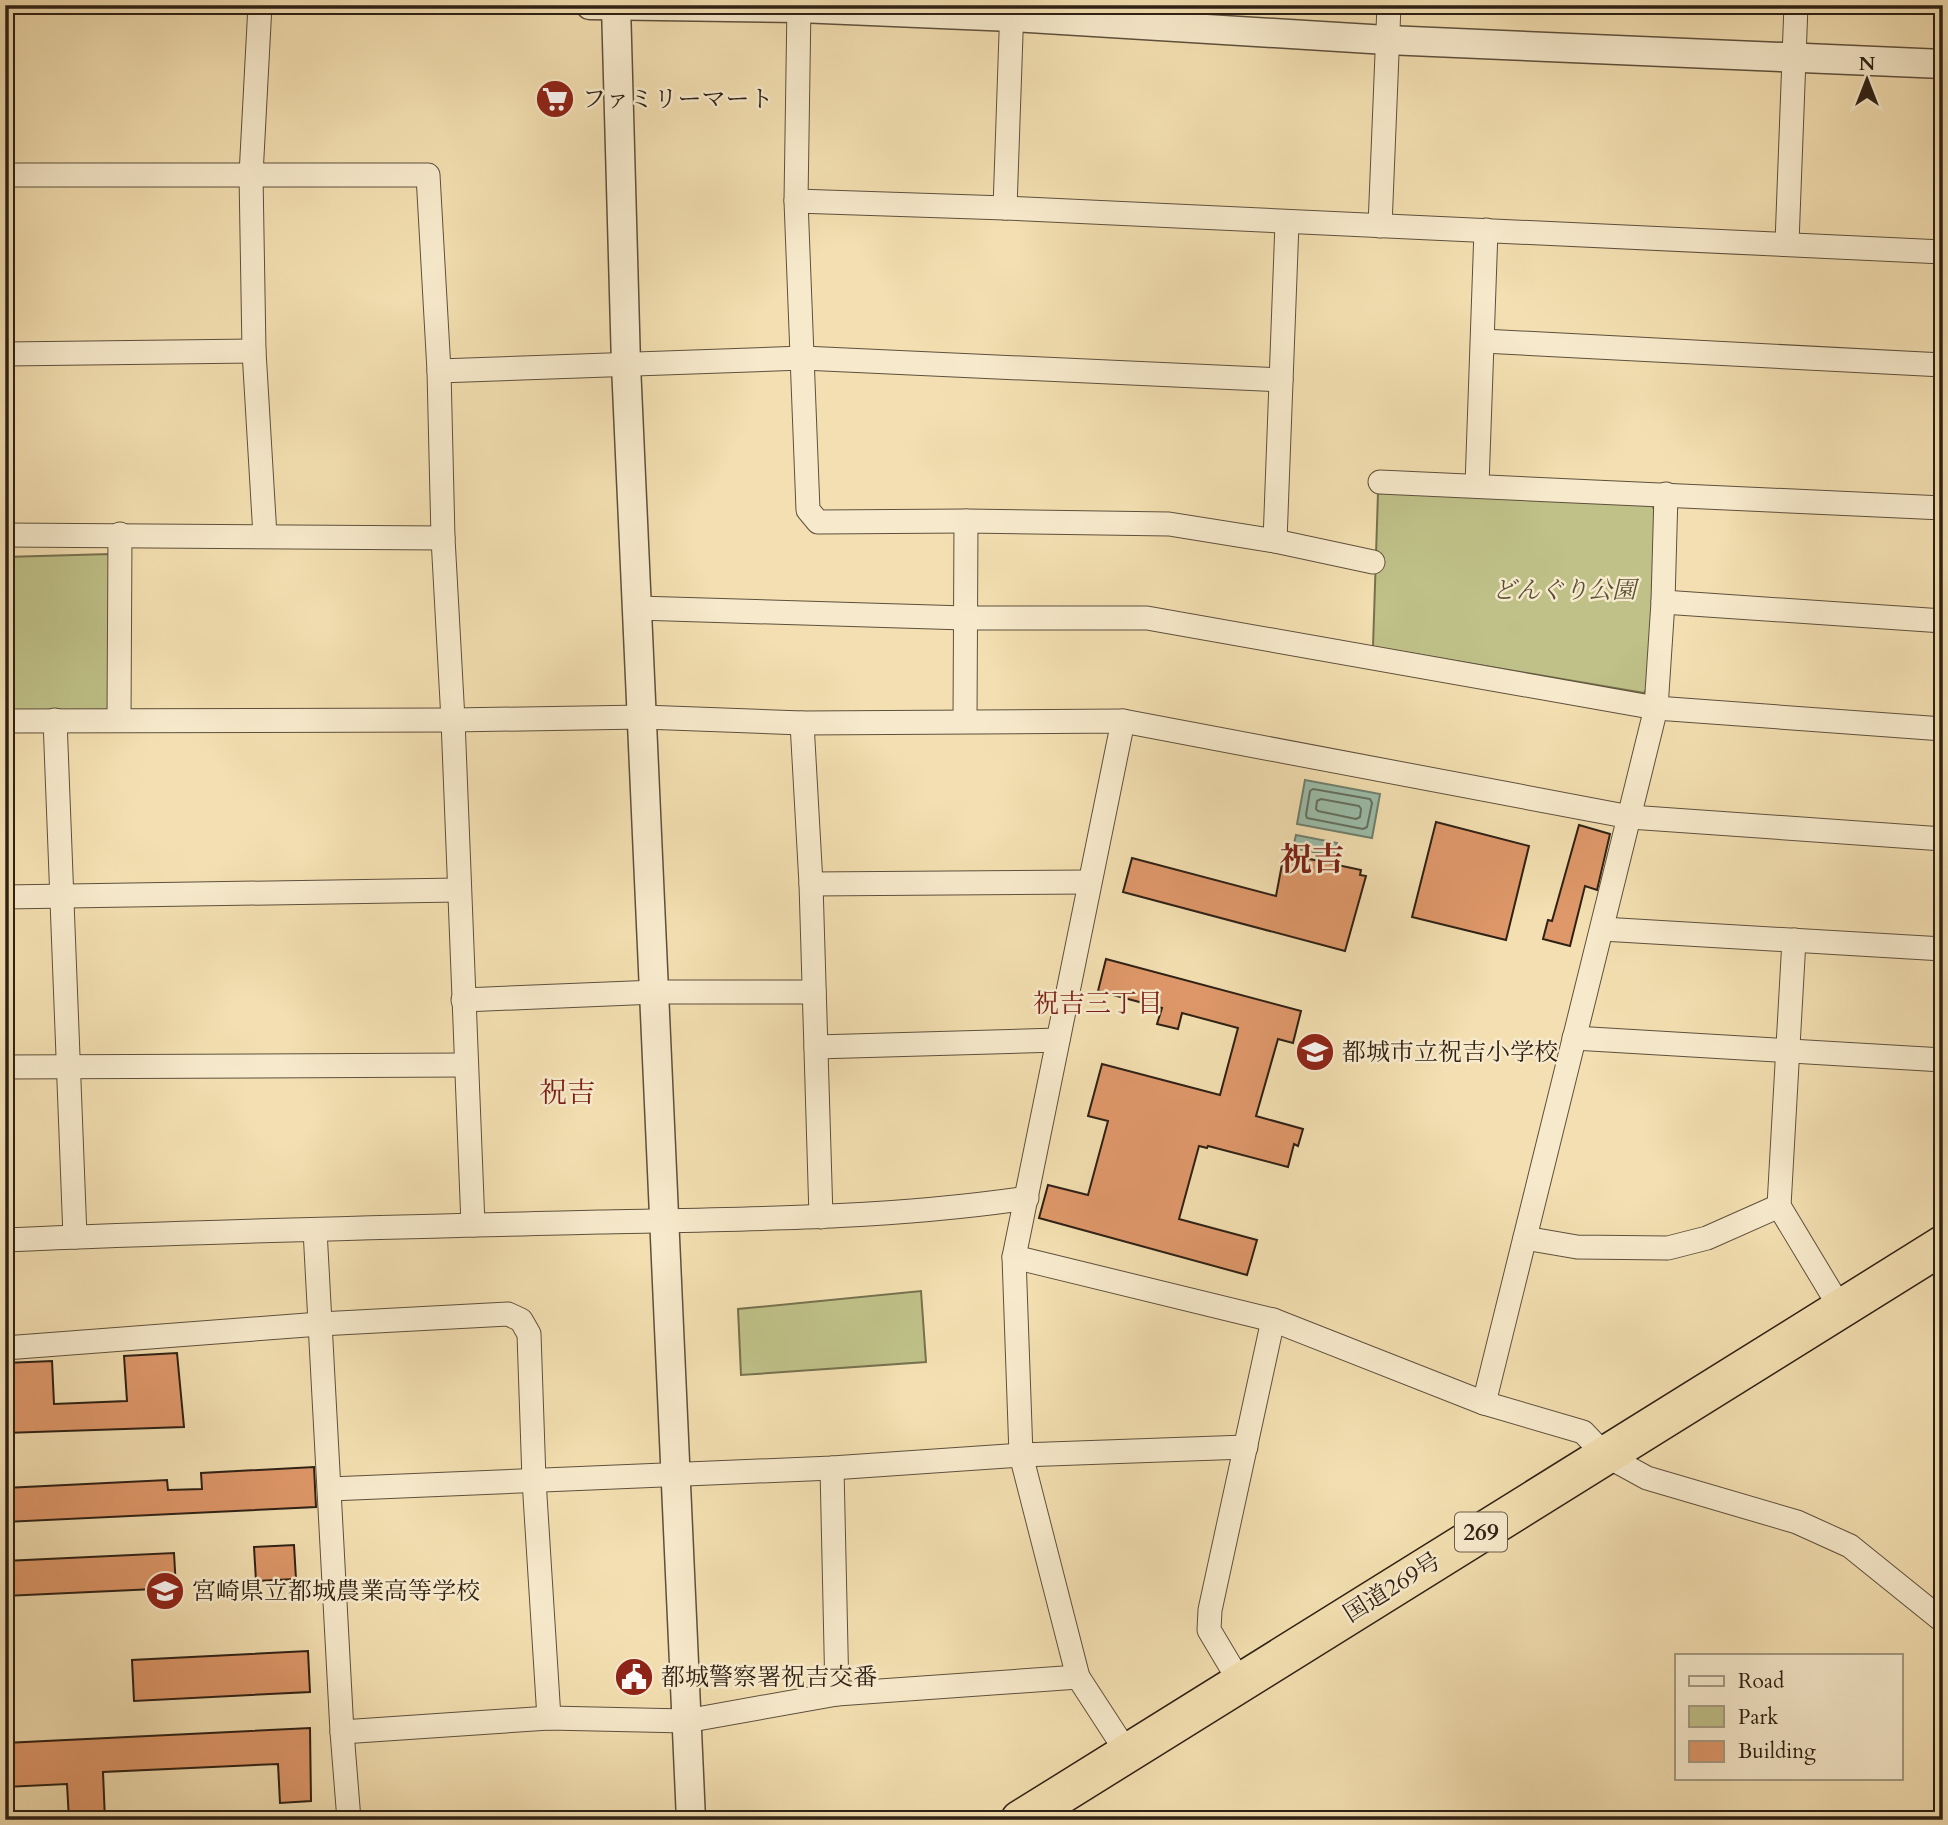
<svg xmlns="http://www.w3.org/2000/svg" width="1948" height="1825" font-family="Cardo,'Noto Serif JP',serif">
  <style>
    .green { fill: #bfc188; stroke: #76714e; stroke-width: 2 }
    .water { fill: #9bbdaa; stroke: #6f7f6e; stroke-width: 2 }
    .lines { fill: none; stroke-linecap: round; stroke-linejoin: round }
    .shore { stroke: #646f60; stroke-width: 2 }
    .stream { stroke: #6f7f6e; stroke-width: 6 }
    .building { fill: #df986a; stroke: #2e2115; stroke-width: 2 }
    .minor-casing { stroke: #5f503c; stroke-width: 25 }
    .tertiary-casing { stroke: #5f503c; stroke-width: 31 }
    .trunk-casing { stroke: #2e2115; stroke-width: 41 }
    .minor { stroke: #f7eacc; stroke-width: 23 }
    .tertiary { stroke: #f7eacc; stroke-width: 28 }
    .trunk { stroke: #f3dfb1; stroke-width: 38 }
    .labels { text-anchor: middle; stroke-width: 5; stroke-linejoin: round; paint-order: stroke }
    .shield { fill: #f7eacc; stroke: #6a5d4c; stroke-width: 2 }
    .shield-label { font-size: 23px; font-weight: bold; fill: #2e2115 }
    .poi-label { font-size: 24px; fill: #2e2115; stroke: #f7eacc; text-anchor: start }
    .park-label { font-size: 24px; font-style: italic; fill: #5a5138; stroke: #f7eacc }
    .street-label { font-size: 24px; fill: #2e2115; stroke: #f7eacc }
    .neighbourhood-label { font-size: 26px; fill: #7a1f14; stroke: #f7eacc }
    .quarter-label { font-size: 28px; fill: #7a1f14; stroke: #f7eacc }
    .district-label { font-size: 32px; font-weight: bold; fill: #7a1f14; stroke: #f7eacc }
  </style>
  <rect width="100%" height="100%" fill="#f3dfb1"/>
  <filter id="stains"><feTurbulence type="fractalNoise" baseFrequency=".00286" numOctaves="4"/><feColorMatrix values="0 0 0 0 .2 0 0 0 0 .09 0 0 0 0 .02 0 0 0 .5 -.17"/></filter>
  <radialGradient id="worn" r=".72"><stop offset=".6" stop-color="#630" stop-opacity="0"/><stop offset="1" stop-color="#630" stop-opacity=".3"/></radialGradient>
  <g class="green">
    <path d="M1378,493L1651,503L1656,513L1651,682L1644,693L1373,647Z"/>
    <path d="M110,554V715L5,713V557Z"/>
    <path d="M921,1291L926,1362L741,1375L738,1309Z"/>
  </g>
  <g class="water">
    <path d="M1305,780L1380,794L1372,838L1297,824Z"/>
    <path d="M1296,835L1337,843L1334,856L1293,848Z"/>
  </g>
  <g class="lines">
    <g class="shore">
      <path d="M1313,789L1370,799L1372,803L1367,827L1363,829L1307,818L1306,815L1310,791Z"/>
      <path d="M1321,799L1359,806L1361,809L1360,817L1356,819L1318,811L1316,809L1317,801Z"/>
    </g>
    <path class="stream" d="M1937,1653L1943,1667"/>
  </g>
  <g class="building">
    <path d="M1436,822L1529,846L1506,940L1412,917Z"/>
    <path d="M1579,825L1610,834L1597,890L1585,886L1570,946L1543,939L1548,920L1552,921Z"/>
    <path d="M1132,858L1276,896L1283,859L1304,863L1305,858L1361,870L1360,875L1366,876L1345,951L1123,892Z"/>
    <path d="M1106,959L1301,1011L1293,1043L1278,1039L1256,1116L1303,1129L1298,1146L1294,1144L1288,1167L1208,1146L1207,1148L1199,1146L1179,1219L1257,1240L1247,1275L1039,1218L1048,1185L1088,1195L1108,1121L1088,1116L1102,1064L1220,1095L1238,1028L1182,1013L1178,1029L1157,1024L1162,1008L1098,991Z"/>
    <path d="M177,1353L184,1427L5,1433V1363L52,1361L54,1404L127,1401L124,1356Z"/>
    <path d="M314,1467L316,1507L5,1522V1488L167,1480L168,1490L202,1489L201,1473Z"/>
    <path d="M294,1545L296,1579L256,1581L254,1547Z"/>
    <path d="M174,1553L176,1588L5,1596V1561Z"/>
    <path d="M308,1651L310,1692L134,1701L132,1660Z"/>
    <path d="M310,1728L311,1801L280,1803L278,1764L103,1772L105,1820H69L67,1784L5,1787V1743Z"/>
  </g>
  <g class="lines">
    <g class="minor-casing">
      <g id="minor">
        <path d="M260,5L251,175L254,351L265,536"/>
        <path d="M799,5L796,201L808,510L818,522L966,521L1169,524L1275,541L1373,562"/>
        <path d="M5,175H428L439,371L443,538L453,720L473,1225"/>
        <path d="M796,201L1005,208L1943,252"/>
        <path d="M1005,208L1012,5"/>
        <path d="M1380,226L1389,5"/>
        <path d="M1787,243L1796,5"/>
        <path d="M1483,341L1943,365"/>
        <path d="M5,354L254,351"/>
        <path d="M439,371L803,358L1281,380"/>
        <path d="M1380,482L1943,508"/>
        <path d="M1477,485L1486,230"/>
        <path d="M5,535L443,538"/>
        <path d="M1275,541L1287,223"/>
        <path d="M1663,602L1943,621"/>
        <path d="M637,608L965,618H1147L1656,708L1943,729"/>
        <path d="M55,720L75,1237"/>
        <path d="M119,720L120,534"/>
        <path d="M965,720L966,521"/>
        <path d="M5,721L453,720L643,717L802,723L1123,721L1630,817L1943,839"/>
        <path d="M1123,721L1014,1257L1021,1455L1078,1677L1128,1754"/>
        <path d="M802,723L811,884L821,1217"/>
        <path d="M811,884L1089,882"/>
        <path d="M5,897L458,890"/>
        <path d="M1602,929L1943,949"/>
        <path d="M463,1000L656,992H814"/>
        <path d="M1574,1038L1943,1060"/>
        <path d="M816,1047L1058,1040"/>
        <path d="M5,1067L466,1065"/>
        <path d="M1779,1206L1841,1309"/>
        <path d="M315,1230L342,1732L349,1820"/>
        <path d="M1525,1238L1577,1247L1668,1248L1707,1238L1779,1206L1794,940"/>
        <path d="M5,1240C203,1231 401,1227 599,1222C742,1219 885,1219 1027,1198"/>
        <path d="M1014,1257L1273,1320L1484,1403L1583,1432L1605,1455L1647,1478L1797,1522L1850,1546L1943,1621"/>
        <path d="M5,1348L320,1324L508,1314L521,1320L529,1334L534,1480L549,1718"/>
        <path d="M1484,1403L1656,708L1663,602L1666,494"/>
        <path d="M832,1468L837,1694"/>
        <path d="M330,1489L832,1468L1021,1455L1246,1447"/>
        <path d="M1240,1682L1209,1630L1210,1610L1273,1320"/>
        <path d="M342,1732L549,1718L686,1721L837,1694L1078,1677"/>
      </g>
    </g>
    <g class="tertiary-casing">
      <g id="tertiary">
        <path d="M590,5L799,8L1012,17L1387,40L1943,64"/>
        <path d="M616,5L626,365L691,1820"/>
      </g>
    </g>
    <g class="trunk-casing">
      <path id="trunk" d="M1020,1820L1943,1245"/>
    </g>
    <use href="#minor" class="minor"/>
    <use href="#tertiary" class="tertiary"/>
    <use href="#trunk" class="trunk"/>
  </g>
  <defs>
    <g id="supermarket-disc" transform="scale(2.0125)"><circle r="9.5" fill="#8f2418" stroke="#f7eacc"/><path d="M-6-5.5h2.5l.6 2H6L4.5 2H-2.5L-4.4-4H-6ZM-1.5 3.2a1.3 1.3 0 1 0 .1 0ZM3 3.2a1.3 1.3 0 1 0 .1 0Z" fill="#fff"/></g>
    <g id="school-disc" transform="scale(2.0125)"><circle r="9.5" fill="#8f2418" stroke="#f7eacc"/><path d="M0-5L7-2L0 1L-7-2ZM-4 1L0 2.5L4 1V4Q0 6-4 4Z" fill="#fff"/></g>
    <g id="civic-disc" transform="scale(2.0125)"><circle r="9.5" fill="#8f2418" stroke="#f7eacc"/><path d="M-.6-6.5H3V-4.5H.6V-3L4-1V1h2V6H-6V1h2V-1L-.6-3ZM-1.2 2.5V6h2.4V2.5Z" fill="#fff"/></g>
  </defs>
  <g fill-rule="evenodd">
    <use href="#supermarket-disc" x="555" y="99"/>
    <use href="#school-disc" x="1315" y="1052"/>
    <use href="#school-disc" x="165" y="1591"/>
    <use href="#civic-disc" x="634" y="1677"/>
  </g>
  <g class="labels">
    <rect class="shield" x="1455" y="1512.5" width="52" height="39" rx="5"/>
    <g class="shield-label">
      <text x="1481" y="1540">269</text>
    </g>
    <g class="poi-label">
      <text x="582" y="107">ファミリーマート</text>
      <text x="1342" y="1060">都城市立祝吉小学校</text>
      <text x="192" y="1599">宮崎県立都城農業高等学校</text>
      <text x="661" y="1685">都城警察署祝吉交番</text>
    </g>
    <g class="park-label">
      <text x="1564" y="598">どんぐり公園</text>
    </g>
    <g class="street-label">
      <text transform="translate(1392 1587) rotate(-32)" y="8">国道269号</text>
    </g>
    <g class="neighbourhood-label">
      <text x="1098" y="1012">祝吉三丁目</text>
    </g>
    <g class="quarter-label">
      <text x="567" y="1102">祝吉</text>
    </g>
    <g class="district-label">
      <text x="1312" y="870">祝吉</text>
    </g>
  </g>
  <rect width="1948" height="1825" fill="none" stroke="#f3dfb1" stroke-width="28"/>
  <rect x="7" y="7" width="1934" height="1811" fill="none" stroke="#2e2115" stroke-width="3.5"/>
  <rect x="14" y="14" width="1920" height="1797" fill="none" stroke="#2e2115" stroke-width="2"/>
  <rect x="1675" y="1654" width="228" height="126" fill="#f7eacc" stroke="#a79a83" stroke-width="2"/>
  <rect x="1689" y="1676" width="35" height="10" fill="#f7eacc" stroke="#a79a83" stroke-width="2"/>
  <text x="1738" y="1688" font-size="21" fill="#2e2115">Road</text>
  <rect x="1689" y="1706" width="35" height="21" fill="#bfc188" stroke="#a79a83" stroke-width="2"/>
  <text x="1738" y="1724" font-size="21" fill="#2e2115">Park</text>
  <rect x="1689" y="1741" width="35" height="21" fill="#df986a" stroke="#a79a83" stroke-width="2"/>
  <text x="1738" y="1758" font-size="21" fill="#2e2115">Building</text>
  <g transform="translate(1867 80)" stroke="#f7eacc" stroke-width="5" paint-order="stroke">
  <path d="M0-5L12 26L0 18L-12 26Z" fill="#2e2115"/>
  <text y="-10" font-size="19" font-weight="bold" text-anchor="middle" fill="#2e2115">N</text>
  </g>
  <rect width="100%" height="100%" filter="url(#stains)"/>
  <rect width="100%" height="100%" fill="url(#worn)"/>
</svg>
